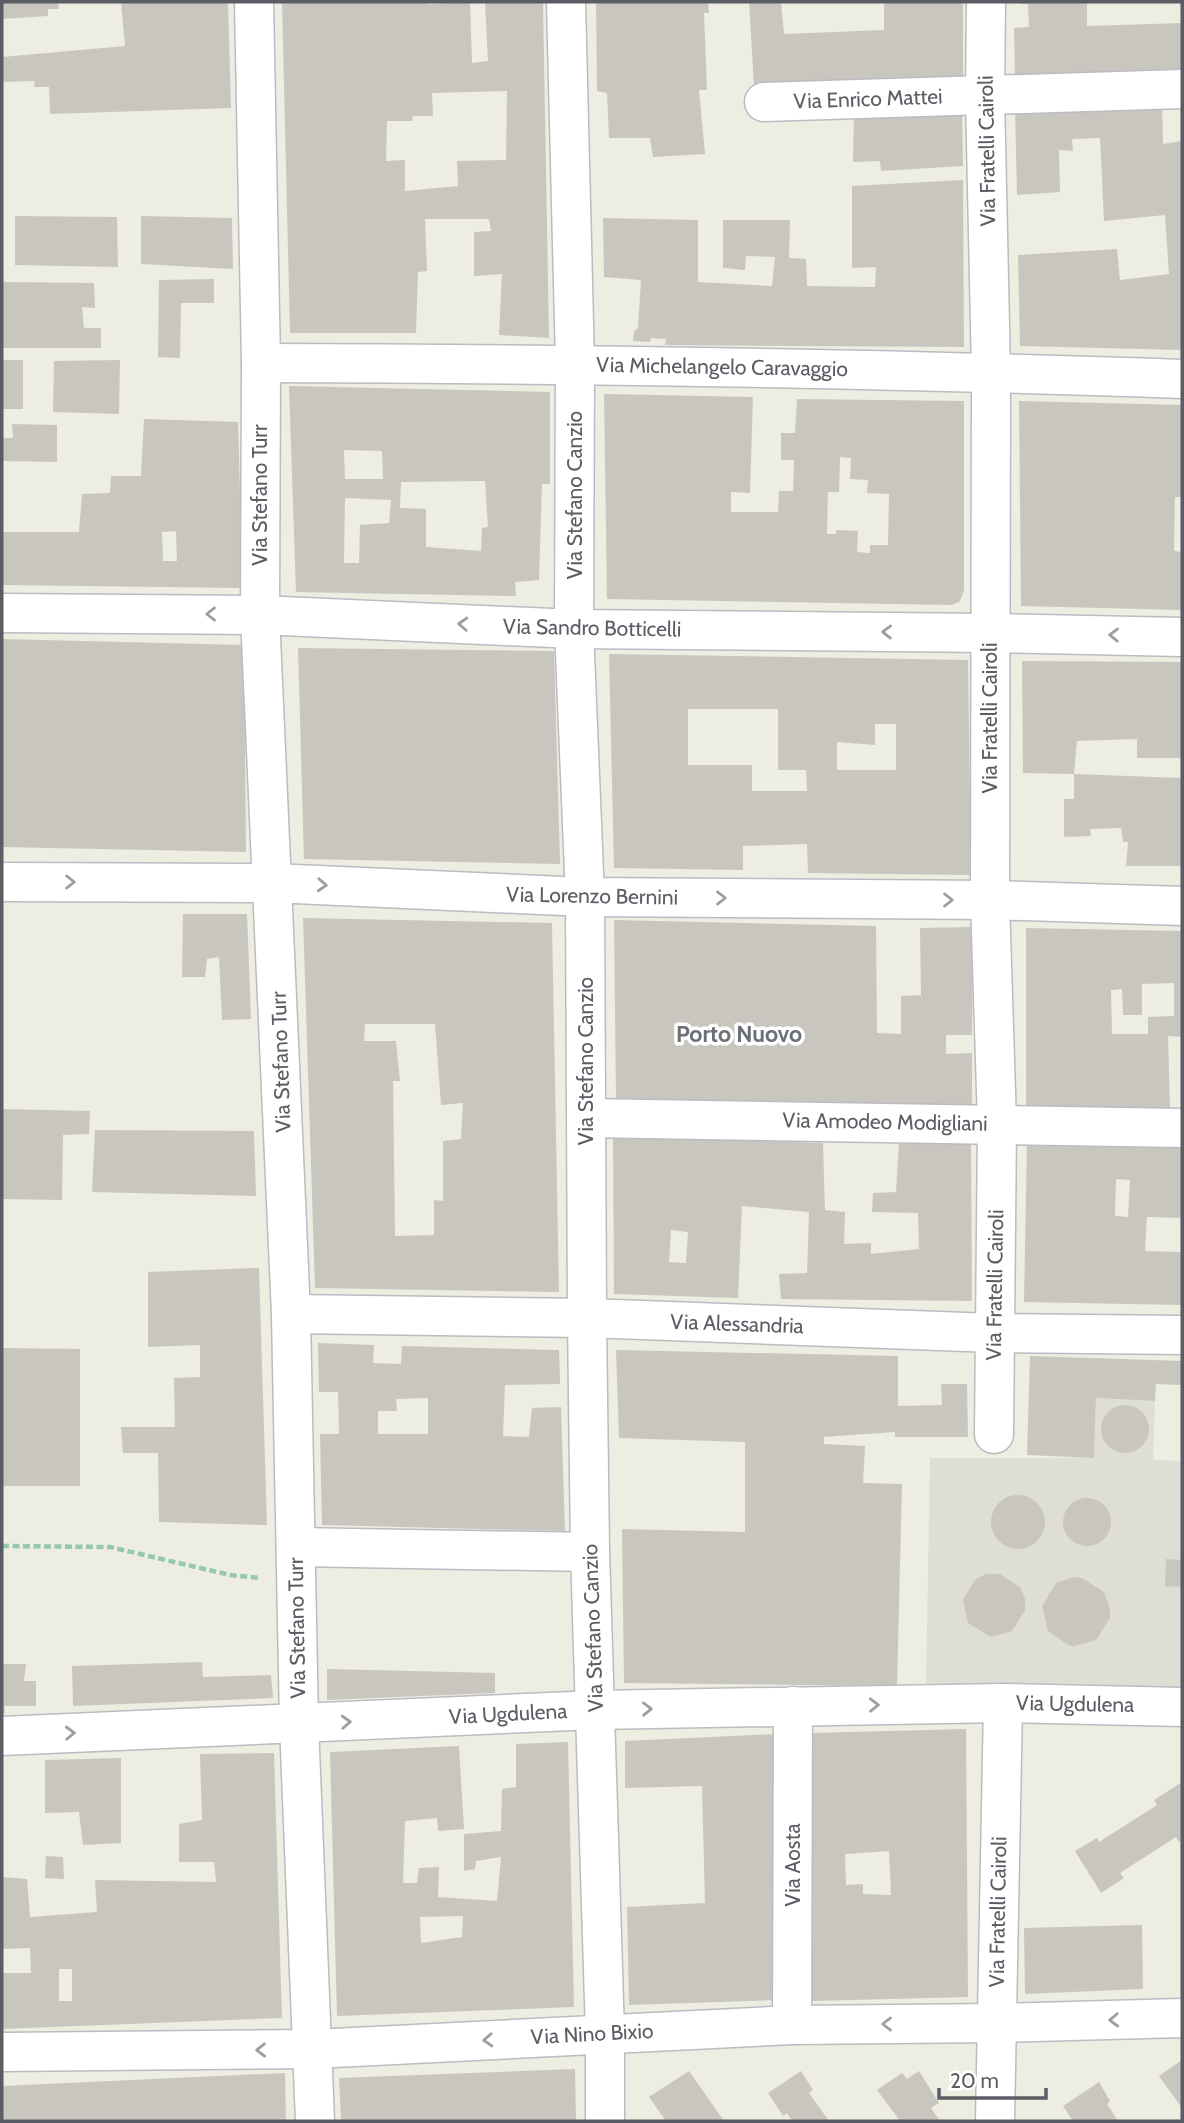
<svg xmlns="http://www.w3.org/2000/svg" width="1184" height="2123" font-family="Cabin,sans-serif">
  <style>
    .industrial { fill: #deded6 }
    .building { fill: #c9c6bf; fill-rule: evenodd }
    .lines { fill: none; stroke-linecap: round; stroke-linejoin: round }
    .street-casing { stroke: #babcc2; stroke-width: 41 }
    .path { stroke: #95c9a9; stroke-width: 4.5; stroke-dasharray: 7 3.5; stroke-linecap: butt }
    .street { stroke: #fff; stroke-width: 38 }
    .oneway { stroke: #9c9ea2 }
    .labels { text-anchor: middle; stroke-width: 7; stroke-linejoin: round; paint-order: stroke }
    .street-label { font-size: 21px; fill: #5a5e64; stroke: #fff }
    .neighbourhood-label { font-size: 23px; font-weight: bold; fill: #6b6f76; stroke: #fff }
  </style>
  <rect width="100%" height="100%" fill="#eeede2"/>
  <path class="industrial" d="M1096,1398L1155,1401L1153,1460L1182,1461V1690L926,1686L930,1458H1094Z"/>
  <g class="building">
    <path d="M2,2H58L59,9H48V16L2,19Z"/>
    <path d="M121,2H228L231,108L50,114L49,87H34L35,81L2,82V57L125,46Z"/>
    <path d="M282,2H428V4L470,2L472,63L488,61L485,2H543L549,338L499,335L502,274L474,276V232L491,231L489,219H425L427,271L418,272L416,333H290ZM507,91L506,160L457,161L458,186L405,191V160L386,161L387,121H412L413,116H433L432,93Z"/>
    <path d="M596,2H708L709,13H704L707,90H699L705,154L653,157L650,138H609L607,93L597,91Z"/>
    <path d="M749,2H781L784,34L884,30V2H963V77L754,86Z"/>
    <path d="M1020,2H1087V26L1182,23V72L1015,76L1014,28L1029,27L1028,4H1020Z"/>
    <path d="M1162,101L1163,144L1182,141V350L1020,346L1018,255L1117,249L1120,280L1169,274L1165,215L1104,221L1100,138L1072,139L1073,151L1059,150L1060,192L1017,195L1015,107Z"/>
    <path d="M962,109L963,166L881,171L880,161L853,162L854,113Z"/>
    <path d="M963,180L964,347L665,345L666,339L651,338L650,342L633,341L634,331L638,328L641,280L604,277L603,218L698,220V282L772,286L775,257L746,256L745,270L723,268V220H790L789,258L806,259L807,286L875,287L876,267L852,268V186Z"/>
    <path d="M15,216L117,217L118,267L15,265Z"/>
    <path d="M141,216L232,218L233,269L141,264Z"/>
    <path d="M214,279V303H181L180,358L158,357L159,280Z"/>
    <path d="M2,282L94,283L95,308L82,307L84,328H101V348H2Z"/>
    <rect x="2" y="360" width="21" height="49"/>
    <path d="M120,360L119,414L53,412L54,361Z"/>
    <path d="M289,386L550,392V484H542L539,580L515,582L516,596L296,592ZM344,450L382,451L383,479H345ZM485,481L488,527L482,528L481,551L426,547V509L400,508L401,482ZM345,498L391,500L389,523L360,525L359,563H344Z"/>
    <path d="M604,394L753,397L750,493L731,492V512H778L779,491H793L794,460H781V433H795L797,399L964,401V590L962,596L959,602L951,605L607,599ZM840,457L851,458L850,479L868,480L867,493L889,494L888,545H870V553L857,552L858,531L836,530V534H827L828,492H839Z"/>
    <path d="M1019,401L1182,405V497H1175L1174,551L1182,552V610L1021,606Z"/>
    <path d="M144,419L238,422L243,588L2,585V532H79L82,494L110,493L111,476H141ZM176,531L177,561H163L162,532Z"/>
    <path d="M12,424L57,425V462L2,461V438H13Z"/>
    <path d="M2,639L244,645L246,852L2,847Z"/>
    <path d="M298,648L554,651L560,864L304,859Z"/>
    <path d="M609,654L968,660L971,875L808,873L807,844L743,846V870L614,868ZM688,709H778V770H806L807,791H752V765H688ZM875,724H896V770H837V742L875,745Z"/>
    <path d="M1022,661L1182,662V758H1137V739L1077,741L1074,774L1023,773Z"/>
    <path d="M1074,774L1182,778V866H1126L1128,842H1123L1121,828L1090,829L1091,836L1064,837V799H1074Z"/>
    <path d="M183,914H247L251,1019L222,1020L219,957L207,959L205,977H182Z"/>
    <path d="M303,918L552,923L559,1292L315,1288ZM365,1024H435L441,1105L463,1103L461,1139L443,1141V1201L434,1200V1235L395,1236L393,1081H400L396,1041H364Z"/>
    <path d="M614,920L876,926L877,1033L901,1034V996L921,995L920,928L973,927L972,1035H946V1054L972,1053V1107L616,1100Z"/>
    <path d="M1026,928L1182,931V1037L1168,1036L1170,1110L1026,1108ZM1174,983V1016L1148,1017V1034H1112L1111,990L1122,989L1123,1015H1142V984Z"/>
    <path d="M2,1109L90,1111L89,1134L63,1135L62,1200L2,1199Z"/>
    <path d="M95,1130L254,1131L256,1196L92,1192Z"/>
    <path d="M613,1136L823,1143L825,1210L845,1212L844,1244L871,1243V1254L919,1249L918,1213L872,1212L873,1193L896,1192L899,1141L971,1142L972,1301L781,1299L779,1274L807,1273L809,1212L742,1206L738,1298L614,1294ZM671,1230L688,1232L686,1263L669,1262Z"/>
    <path d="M1027,1141L1182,1144V1218L1147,1217L1145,1251L1182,1252V1305L1024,1302ZM1116,1179L1130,1180L1128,1217L1115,1216Z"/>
    <path d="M259,1268L267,1525L159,1522L158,1453H123L121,1427H175L174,1378L200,1377V1345L148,1347V1272Z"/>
    <path d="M318,1343L374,1345L373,1363L401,1364L402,1346L559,1350L560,1384L505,1385L503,1436L529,1437L532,1408L561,1407L565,1531L322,1525L320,1434H339L338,1392H319ZM428,1398V1434H378V1411H397L396,1399Z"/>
    <path d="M2,1348L80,1349V1486H2Z"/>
    <path d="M616,1350L898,1356V1406L942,1405L941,1384H967L968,1437H895V1432L824,1437V1444L865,1446L863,1483L902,1484L897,1686L624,1683L622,1529L745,1532V1442L619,1438Z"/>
    <path d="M1030,1356L1182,1361V1385L1156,1384L1155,1401L1096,1398L1094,1458L1027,1455Z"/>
    <circle cx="1125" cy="1429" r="24"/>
    <circle cx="1018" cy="1522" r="27"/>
    <circle cx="1087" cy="1522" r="24"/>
    <path d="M1166,1559L1182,1560V1587L1165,1586Z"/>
    <path d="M986,1574H1000L1020,1587L1025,1599V1610L1012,1631L991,1637L968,1623L963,1599L976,1579Z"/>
    <path d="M1074,1577L1082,1578L1104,1592L1110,1608V1618L1096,1640L1075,1646H1070L1048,1631L1042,1606L1056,1583Z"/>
    <path d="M202,1662L203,1677L271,1675L273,1698L73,1706L72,1666Z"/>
    <path d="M2,1664H26L24,1681H36V1706H4L5,1713H2Z"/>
    <path d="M327,1669L495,1673V1693L327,1700Z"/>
    <path d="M966,1729L968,1997L812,2001V1733ZM889,1851L891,1895L863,1894V1884L846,1885L845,1854Z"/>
    <path d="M777,1734L775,2000L629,2005L627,1907L705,1903L702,1786L625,1788V1741Z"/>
    <path d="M568,1742L574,2007L337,2016L330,1752L459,1746L464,1829L438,1831L437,1818L405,1821L403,1883H417L419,1868L439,1867L438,1897L497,1901L501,1857L476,1861L475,1869L464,1871V1834L501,1831L502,1789L516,1787V1744ZM463,1916L462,1937L421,1943L420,1917Z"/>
    <path d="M274,1753L282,2018L2,2029V1973H31L30,1948L2,1949V1877L27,1879L30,1917L97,1912L95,1880L216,1882L214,1862H179V1824L202,1820L200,1754ZM59,1969H72V2001H59Z"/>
    <path d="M121,1758V1843L83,1845L79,1812L45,1813V1760Z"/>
    <path d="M1182,1782V1840L1179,1842L1176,1837L1120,1873L1124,1878L1101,1893L1075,1851L1097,1838L1099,1842L1157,1805L1154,1800Z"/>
    <path d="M46,1856L63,1857L64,1879L45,1878Z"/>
    <path d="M1142,1925L1143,1989L1025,1994L1024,1928Z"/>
    <path d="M1182,2060V2108L1159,2076Z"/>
    <path d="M575,2069L576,2121H341L339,2078Z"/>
    <path d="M689,2071L724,2121H666L649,2097Z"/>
    <path d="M801,2071L813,2090L809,2093L829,2121H792L787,2113L783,2116L768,2093Z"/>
    <path d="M919,2071L939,2103L931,2108L940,2121H900L877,2090L902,2073L907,2079Z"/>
    <path d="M285,2073L286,2121H2V2086Z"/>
    <path d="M1099,2082L1110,2101L1107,2104L1118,2121H1073L1063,2106Z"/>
  </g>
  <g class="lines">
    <g class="street-casing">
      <g id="street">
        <path d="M254,2L261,363L260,615L291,1314L299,1724L315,2121"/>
        <path d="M566,2L575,364L574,629L585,897L587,1318L590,1552L605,2033V2121"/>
        <path d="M986,2L985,96L991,372L990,900L997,1124L994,1434"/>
        <path d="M764,102L1182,89"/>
        <path d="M261,363C568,364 875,368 1182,379"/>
        <path d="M2,613L260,615L574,629L990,633L1182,637"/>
        <path d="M2,882L273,883L585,897L990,900L1182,906"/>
        <path d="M587,1118L1182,1128"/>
        <path d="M291,1314L587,1318L994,1333L1182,1335"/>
        <path d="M296,1547L590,1552"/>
        <path d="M2,1736L595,1710L1003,1703L1182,1707"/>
        <path d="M792,2025L793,1706"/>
        <path d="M2,2052L314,2049L792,2025L996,2023L1182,2018"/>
        <path d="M995,2121L1003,1703"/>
      </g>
    </g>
    <path class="path" d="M2,1546L110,1547L230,1575L260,1578"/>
    <use href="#street" class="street"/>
  </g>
  <defs><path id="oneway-chevron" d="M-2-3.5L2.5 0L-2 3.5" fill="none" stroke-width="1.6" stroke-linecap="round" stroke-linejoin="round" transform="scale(1.75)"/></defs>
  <g class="oneway">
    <use href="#oneway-chevron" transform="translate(211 614) rotate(-180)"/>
    <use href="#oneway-chevron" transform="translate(463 624) rotate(-177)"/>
    <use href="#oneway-chevron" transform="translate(887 632) rotate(-179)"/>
    <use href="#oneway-chevron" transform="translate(1114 635) rotate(-179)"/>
    <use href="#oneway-chevron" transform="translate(70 882)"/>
    <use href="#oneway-chevron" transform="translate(322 885) rotate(3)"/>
    <use href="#oneway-chevron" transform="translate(721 898)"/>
    <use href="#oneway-chevron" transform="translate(948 900)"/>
    <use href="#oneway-chevron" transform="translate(874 1705) rotate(-1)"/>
    <use href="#oneway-chevron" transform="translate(647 1709) rotate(-1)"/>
    <use href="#oneway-chevron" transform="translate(346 1722) rotate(-3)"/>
    <use href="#oneway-chevron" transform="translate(70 1733) rotate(-2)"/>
    <use href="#oneway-chevron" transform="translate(1114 2020) rotate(178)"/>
    <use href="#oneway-chevron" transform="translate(887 2024) rotate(180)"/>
    <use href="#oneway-chevron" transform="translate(488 2040) rotate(177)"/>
    <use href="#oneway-chevron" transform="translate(261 2050) rotate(179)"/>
  </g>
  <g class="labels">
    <g class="street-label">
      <text transform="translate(868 99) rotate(-2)" y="7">Via Enrico Mattei</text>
      <text transform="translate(987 151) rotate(-91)" y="7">Via Fratelli Cairoli</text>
      <text transform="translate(722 367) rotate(1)" y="7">Via Michelangelo Caravaggio</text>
      <text transform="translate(260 495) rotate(-90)" y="7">Via Stefano Turr</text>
      <text transform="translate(575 495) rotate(-90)" y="7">Via Stefano Canzio</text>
      <text transform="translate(592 628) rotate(1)" y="7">Via Sandro Botticelli</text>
      <text transform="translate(990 718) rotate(-90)" y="7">Via Fratelli Cairoli</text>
      <text transform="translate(592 896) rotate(1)" y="7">Via Lorenzo Bernini</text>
      <text transform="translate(586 1061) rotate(-90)" y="7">Via Stefano Canzio</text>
      <text transform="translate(281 1062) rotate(-92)" y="7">Via Stefano Turr</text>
      <text transform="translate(885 1122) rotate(1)" y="7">Via Amodeo Modigliani</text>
      <text transform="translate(995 1285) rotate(-89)" y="7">Via Fratelli Cairoli</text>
      <text transform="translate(737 1324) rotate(2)" y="7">Via Alessandria</text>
      <text transform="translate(297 1628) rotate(-91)" y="7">Via Stefano Turr</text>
      <text transform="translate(593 1628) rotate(-92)" y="7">Via Stefano Canzio</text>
      <text transform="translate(1075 1704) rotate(1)" y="7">Via Ugdulena</text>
      <text transform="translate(508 1714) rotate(-3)" y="7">Via Ugdulena</text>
      <text transform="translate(793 1865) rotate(-90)" y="7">Via Aosta</text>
      <text transform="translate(998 1912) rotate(-89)" y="7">Via Fratelli Cairoli</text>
      <text transform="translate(592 2034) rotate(-3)" y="7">Via Nino Bixio</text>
    </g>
    <g class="neighbourhood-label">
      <text x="739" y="1042">Porto Nuovo</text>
    </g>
  </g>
  <rect width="1184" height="2123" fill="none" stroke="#5a5e64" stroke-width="7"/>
  <path d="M939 2088v10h107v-10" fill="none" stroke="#5a5e64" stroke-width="3.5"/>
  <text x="950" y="2088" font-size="21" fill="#5a5e64" stroke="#ffffff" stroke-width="5" paint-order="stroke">20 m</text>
</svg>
